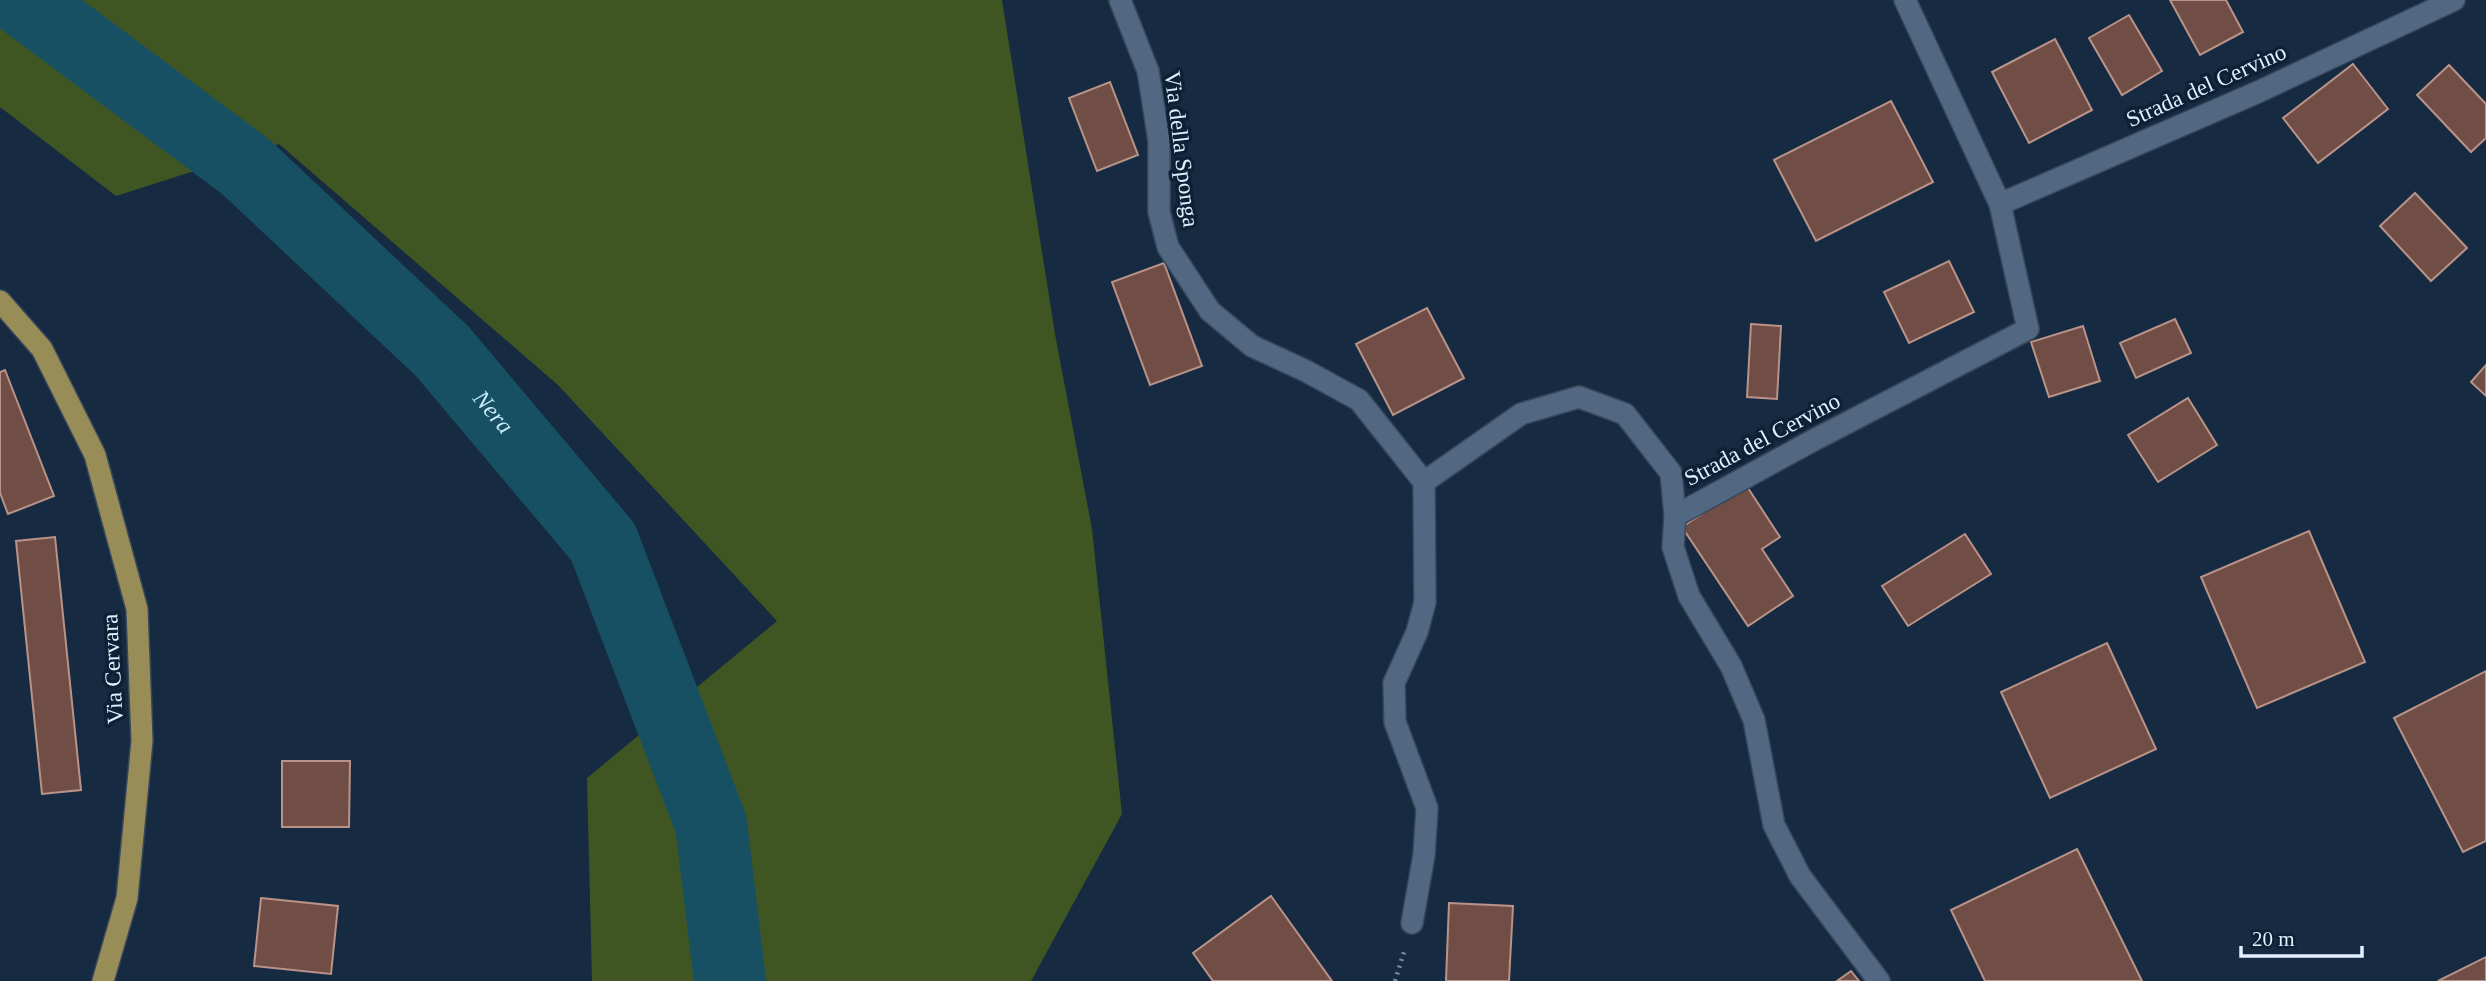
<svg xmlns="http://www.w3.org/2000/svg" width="2486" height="981" font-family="Georgia,serif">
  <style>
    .forest { fill: #3f5623 }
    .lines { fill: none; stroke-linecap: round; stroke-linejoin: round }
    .river { stroke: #185063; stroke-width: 72 }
    .building { fill: #704e45; stroke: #b99389; stroke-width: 2 }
    .street-casing { stroke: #38475b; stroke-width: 24 }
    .primary-casing { stroke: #38475b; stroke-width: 24 }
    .path { stroke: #7b8c9f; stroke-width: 4.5; stroke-dasharray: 2 5; stroke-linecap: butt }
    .street { stroke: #526882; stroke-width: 21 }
    .primary { stroke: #988c57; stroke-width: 21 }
    .labels { text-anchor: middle; stroke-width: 7; stroke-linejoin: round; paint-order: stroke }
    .street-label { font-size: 23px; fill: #e2effe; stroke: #0d2136 }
    .water-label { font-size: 24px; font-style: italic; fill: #c5eafa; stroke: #0d2136 }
  </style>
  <rect width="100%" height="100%" fill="#162b41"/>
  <path class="forest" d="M0,0H1002L1055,334L1092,529L1122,814L1031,981H592L587,778L777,621L558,385L279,144L116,196L0,107Z"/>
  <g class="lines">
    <path class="river" id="s1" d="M22,0L246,167L442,351L603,542L711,824L730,981"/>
  </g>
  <g class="building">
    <path d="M2170,0H2226L2243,32L2200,55Z"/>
    <path d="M2129,15L2162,71L2122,95L2089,38Z"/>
    <path d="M2055,39L2092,110L2029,143L1992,72Z"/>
    <path d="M2353,64L2388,109L2318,163L2283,118Z"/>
    <path d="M2449,65L2486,104V138L2471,152L2417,95Z"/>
    <path d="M1110,82L1138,155L1097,171L1069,98Z"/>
    <path d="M1891,101L1933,182L1816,241L1774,160Z"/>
    <path d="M2415,193L2467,248L2431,281L2380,226Z"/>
    <path d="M1949,261L1974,312L1909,343L1884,292Z"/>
    <path d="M1164,263L1202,366L1150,385L1112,282Z"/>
    <path d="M1427,308L1464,378L1393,415L1356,344Z"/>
    <path d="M2175,319L2191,353L2136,378L2120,343Z"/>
    <path d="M1751,324L1781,326L1777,399L1747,397Z"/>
    <path d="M2083,326L2100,381L2049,397L2031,342Z"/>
    <path d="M2486,365V396L2471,382Z"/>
    <path d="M5,370L54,496L8,514L0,493V372Z"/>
    <path d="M2188,398L2217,445L2158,482L2128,435Z"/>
    <path d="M1746,485L1780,537L1762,549L1793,596L1748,626L1682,527Z"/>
    <path d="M2309,531L2365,662L2257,708L2201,577Z"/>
    <path d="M1965,534L1991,574L1908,626L1882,586Z"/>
    <path d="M55,537L81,790L42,794L16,541Z"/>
    <path d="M2107,643L2156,749L2050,798L2001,692Z"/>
    <path d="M2486,671V841L2463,852L2394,718Z"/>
    <path d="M282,761H350L349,827H282Z"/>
    <path d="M2077,849L2142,981H1985L1951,910Z"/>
    <path d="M1271,896L1332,981H1213L1193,953Z"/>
    <path d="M261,898L338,906L331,974L254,966Z"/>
    <path d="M1449,903L1513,906L1509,981H1446Z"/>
    <path d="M2486,957V981H2438Z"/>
    <path d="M1851,971L1859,981H1837Z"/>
  </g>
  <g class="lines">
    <g class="street-casing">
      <g id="street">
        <path d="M1120,0L1148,71L1159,141V212L1168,247L1210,311L1252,346L1306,371L1359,400L1424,482"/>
        <path d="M1905,0L2000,204"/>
        <path d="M1424,482L1521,414L1579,397L1625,414L1671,473L1675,516L1673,547L1689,596L1731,666L1754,720L1774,825L1800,876L1879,981"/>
        <path d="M1675,516L1812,441L2028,329L2000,204L2258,92L2454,0"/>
        <path d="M1412,923L1424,855L1427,808L1395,722L1394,683L1417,632L1425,602L1424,482"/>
      </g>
    </g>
    <g class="primary-casing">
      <path id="primary" d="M0,301L42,349L95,455L137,609L142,741L127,898L103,981"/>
    </g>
    <path class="path" d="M1395,981L1404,952"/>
    <use href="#street" class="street"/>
    <use href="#primary" class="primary"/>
  </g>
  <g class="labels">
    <g class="street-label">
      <text transform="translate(2206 85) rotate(-24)" y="8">Strada del Cervino</text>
      <text transform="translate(1182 149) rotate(83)" y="8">Via della Sponga</text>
      <text transform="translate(1762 439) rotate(-28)" y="8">Strada del Cervino</text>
      <text transform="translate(112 669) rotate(-93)" y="8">Via Cervara</text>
    </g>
    <g class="water-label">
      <text dy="8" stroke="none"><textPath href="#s1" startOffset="628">Nera</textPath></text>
    </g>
  </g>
  <path d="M2241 946v10h121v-10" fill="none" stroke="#e2effe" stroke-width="3.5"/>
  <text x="2252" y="946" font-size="21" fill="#e2effe" stroke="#0d2136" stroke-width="5" paint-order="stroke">20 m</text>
</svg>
